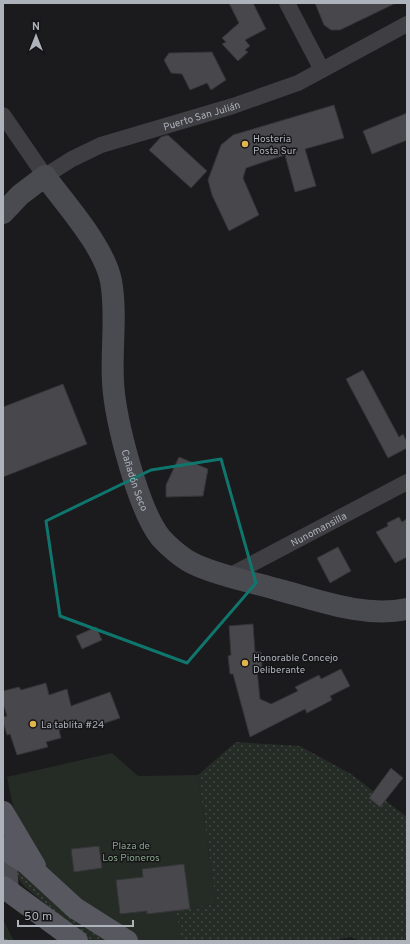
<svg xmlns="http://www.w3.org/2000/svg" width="410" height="944" font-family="Overpass,sans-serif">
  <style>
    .green { fill: #252c26 }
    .forest { fill: url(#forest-crowns) }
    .garden { fill: url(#garden-dots) }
    .building { fill: #48484c; stroke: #353538 }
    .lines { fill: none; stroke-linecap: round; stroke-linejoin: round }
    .street { stroke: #3e3e43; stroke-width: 16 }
    .secondary { stroke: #4a4b51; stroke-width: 22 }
    .primary { stroke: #585960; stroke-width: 22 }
    .marked { fill: none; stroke: #0f766e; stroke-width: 3; stroke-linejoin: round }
    .poi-dot { fill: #e2b44d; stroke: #151517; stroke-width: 1.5 }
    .labels { text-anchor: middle; stroke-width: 3; stroke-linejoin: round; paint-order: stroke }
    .street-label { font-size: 10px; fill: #aeb2bb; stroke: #151517 }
    .poi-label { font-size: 10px; fill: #aeb2bb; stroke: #151517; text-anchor: start }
    .park-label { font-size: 10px; fill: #87a48a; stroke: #151517 }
  </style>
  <defs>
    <pattern id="forest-crowns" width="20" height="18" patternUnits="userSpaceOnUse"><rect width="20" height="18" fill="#252c26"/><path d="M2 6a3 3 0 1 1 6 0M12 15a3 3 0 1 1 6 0" fill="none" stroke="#424844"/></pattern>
    <pattern id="garden-dots" width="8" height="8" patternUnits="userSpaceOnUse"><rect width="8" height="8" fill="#252c26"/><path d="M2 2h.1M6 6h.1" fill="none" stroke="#424844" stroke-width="1.8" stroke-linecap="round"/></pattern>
  </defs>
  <rect width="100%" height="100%" fill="#1b1a1c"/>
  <path class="green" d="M112,753L138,776L198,775L216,904L177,911L182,941H134L59,888L30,848L13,806L7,777Z"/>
  <path class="forest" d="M3,920L4,922L14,941H3Z"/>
  <g class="garden">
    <path d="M236,742L300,746L351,774L407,817V941H361L351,937L329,941H182L176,911L216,904L198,775Z"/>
    <path d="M16,869L113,941H90L83,936L24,886L16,876Z"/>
  </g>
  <g class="building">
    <path d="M229,3H253L266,29L245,40L250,46L245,50L248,52L238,61L222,44L226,42L222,38L239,23Z"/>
    <path d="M315,3H396L340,30H331L324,25Z"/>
    <path d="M212,52L226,80L211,90L207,83L190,90L182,74L171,73L164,60L169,53Z"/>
    <path d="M334,105L344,138L305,149L316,186L295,192L285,155L246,168L243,178L259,215L229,231L212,195L208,180L221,145L233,135Z"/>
    <path d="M407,113V140L372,154L363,131Z"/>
    <path d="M168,135L207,171L191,188L149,150L161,137Z"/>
    <path d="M363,370L399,437L403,434L407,442V448L388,458L346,379Z"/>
    <path d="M63,384L87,444L3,477V407Z"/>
    <path d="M179,457L208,469L203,496L166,497V485Z"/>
    <path d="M399,517L402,522L407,519V557L395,563L376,532L388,526L387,523Z"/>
    <path d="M338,547L351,571L330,583L317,558Z"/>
    <path d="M253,624L255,652H261L262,670H257L260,699L271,704L298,691L295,687L319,675L321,679L341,669L350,686L330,696L332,700L307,713L305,709L250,737L233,674H230L228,656L231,655L229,626Z"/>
    <path d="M96,627L102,640L82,649L76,636Z"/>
    <path d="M46,683L49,695L67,689L71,706L110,692L120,718L99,725L97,721L59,730L61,738L46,742L48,747L17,755L10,734L7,735L3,722V717L7,716L3,703V691L19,687L21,690Z"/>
    <path d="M391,768L403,778L380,807L369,798Z"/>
    <path d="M99,846L102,868L74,872L71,849Z"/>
    <path d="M184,864L190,909L147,914V911L120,914L116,880L143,877L142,869Z"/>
  </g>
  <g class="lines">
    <g class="street">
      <path d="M287,3L322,70"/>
      <path id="s1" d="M3,115L45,176L72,159L101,145L233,106L298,83L407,24"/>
      <path id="s2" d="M229,576L407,482"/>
    </g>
    <g class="secondary">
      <path id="s3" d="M3,213L20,195L45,176C66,205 104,246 111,281C117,314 111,349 113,382C115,419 138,510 161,538C169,547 183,559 194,564C219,576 249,581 276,589C318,600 363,618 407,609"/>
      <path d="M3,832L8,891"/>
    </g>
    <g class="primary">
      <path d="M3,812L35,866"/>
      <path d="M3,848L26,863L75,908L127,941"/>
      <path d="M3,887L77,941"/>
    </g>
  </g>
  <path class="marked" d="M221,459L256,583L187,663L60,616L46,521L151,470Z"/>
  <g class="poi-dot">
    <circle cx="245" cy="144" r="4"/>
    <circle cx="245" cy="663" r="4"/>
    <circle cx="33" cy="724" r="4"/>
  </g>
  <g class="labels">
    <g class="street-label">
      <text dy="4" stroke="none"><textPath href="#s1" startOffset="243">Puerto San Julián</textPath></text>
      <text dy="4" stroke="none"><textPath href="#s3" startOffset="383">Cañadón Seco</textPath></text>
      <text dy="4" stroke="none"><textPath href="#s2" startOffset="101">Nunomansilla</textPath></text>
    </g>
    <g class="poi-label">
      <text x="253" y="142">Hosteria<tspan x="253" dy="12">Posta Sur</tspan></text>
      <text x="253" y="661">Honorable Concejo<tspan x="253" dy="12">Deliberante</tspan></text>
      <text x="41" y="728">La tablita #24</text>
    </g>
    <g class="park-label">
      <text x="131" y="849">Plaza de<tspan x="131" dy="12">Los Pioneros</tspan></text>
    </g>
  </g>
  <rect width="410" height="944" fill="none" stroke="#aeb2bb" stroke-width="8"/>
  <g transform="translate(36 36)" stroke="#151517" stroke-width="3" paint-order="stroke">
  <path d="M0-3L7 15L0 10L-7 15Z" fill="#aeb2bb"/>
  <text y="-6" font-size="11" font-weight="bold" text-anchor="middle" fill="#aeb2bb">N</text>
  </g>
  <path d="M18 920v6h115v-6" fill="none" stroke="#aeb2bb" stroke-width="2"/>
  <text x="24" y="920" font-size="12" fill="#aeb2bb" stroke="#151517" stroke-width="3" paint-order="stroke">50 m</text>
</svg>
